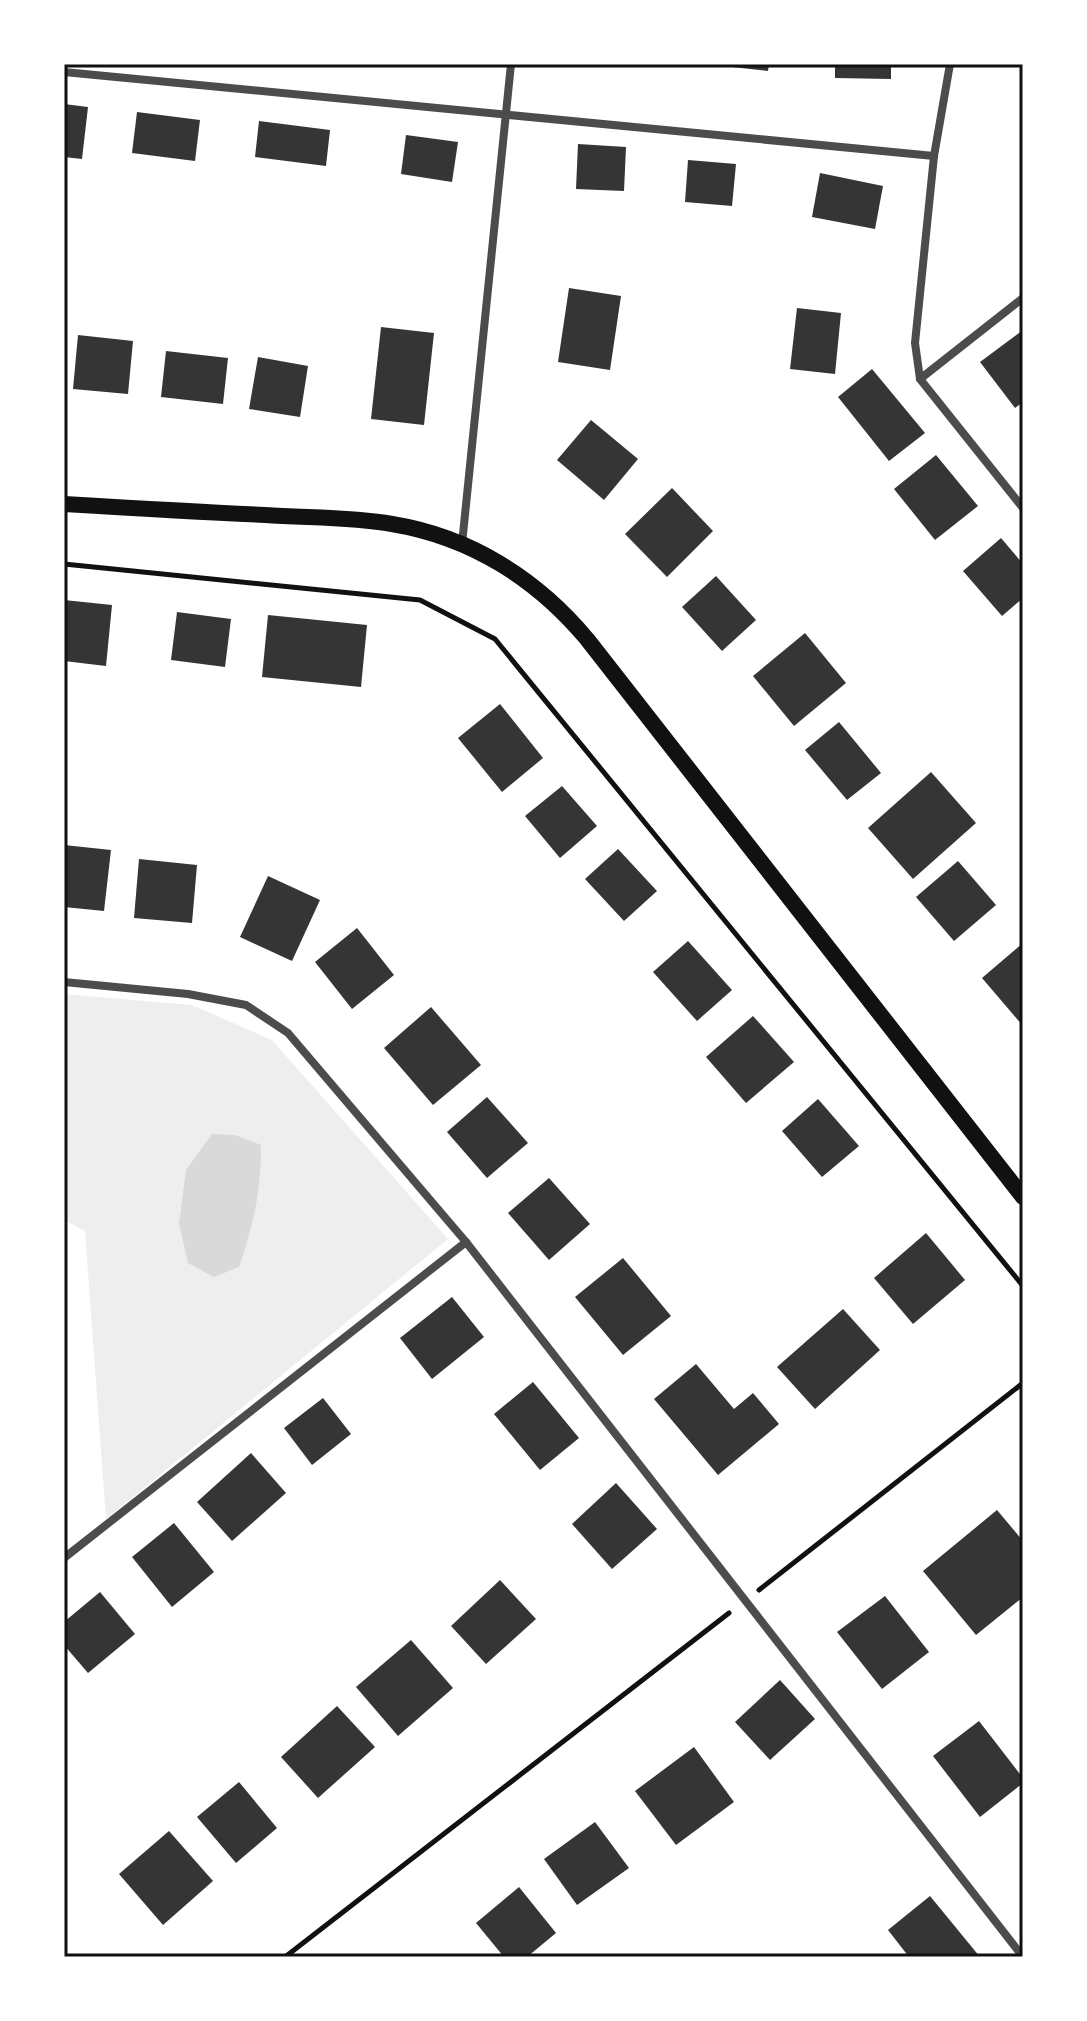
<svg xmlns="http://www.w3.org/2000/svg" width="1087" height="2021" font-family="'IBM Plex Serif',serif">
  <style>
    .green { fill: #eee }
    .water { fill: #d9d9d9 }
    .building { fill: #353535 }
    .lines { fill: none; stroke-linecap: round; stroke-linejoin: round }
    .path { stroke: #111; stroke-width: 5 }
    .minor { stroke: #4c4c4c; stroke-width: 8 }
    .secondary { stroke: #111; stroke-width: 16 }
    .neatline { fill: none; stroke: #111; stroke-width: 3 }
  </style>
  <rect width="100%" height="100%" fill="#fff"/>
  <path class="green" d="M64,994L192,1005L272,1040L448,1239L106,1519L85,1231L64,1220Z"/>
  <path class="water" d="M212,1134L235,1135L261,1145C261,1191 254,1223 239,1267L214,1277L188,1263L179,1224L186,1170Z"/>
  <g class="building">
    <path d="M723,64H769L768,71L723,66Z"/>
    <path d="M835,64H891V79L835,78Z"/>
    <path d="M64,104L88,107L82,159L64,157Z"/>
    <path d="M137,112L200,120L195,161L132,153Z"/>
    <path d="M259,121L330,130L326,166L255,157Z"/>
    <path d="M406,135L458,142L452,182L401,174Z"/>
    <path d="M578,144L626,147L624,191L576,189Z"/>
    <path d="M688,160L736,164L732,206L685,202Z"/>
    <path d="M820,173L883,186L875,229L812,217Z"/>
    <path d="M569,288L621,296L610,370L558,362Z"/>
    <path d="M797,308L841,313L835,374L790,369Z"/>
    <path d="M381,327L434,333L424,425L371,419Z"/>
    <path d="M1023,330V402L1015,408L980,362Z"/>
    <path d="M78,335L133,341L128,394L73,389Z"/>
    <path d="M166,351L228,358L223,404L161,397Z"/>
    <path d="M258,357L308,366L300,417L249,409Z"/>
    <path d="M872,369L925,433L889,461L838,397Z"/>
    <path d="M591,420L638,459L604,500L557,460Z"/>
    <path d="M936,455L978,506L935,540L894,489Z"/>
    <path d="M672,488L713,531L667,577L625,534Z"/>
    <path d="M1001,538L1023,564V598L1002,616L963,571Z"/>
    <path d="M716,576L756,620L722,651L682,607Z"/>
    <path d="M64,600L112,605L106,666L64,661Z"/>
    <path d="M177,612L231,619L225,667L171,660Z"/>
    <path d="M268,615L367,625L361,687L262,677Z"/>
    <path d="M805,633L846,683L794,726L753,676Z"/>
    <path d="M500,704L543,758L502,792L458,738Z"/>
    <path d="M839,722L881,773L847,800L805,750Z"/>
    <path d="M931,772L976,823L913,879L868,828Z"/>
    <path d="M562,786L597,826L560,858L525,816Z"/>
    <path d="M64,845L111,850L104,911L64,907Z"/>
    <path d="M618,849L657,891L624,921L585,879Z"/>
    <path d="M139,859L197,865L192,923L134,918Z"/>
    <path d="M958,861L996,905L954,941L916,897Z"/>
    <path d="M268,876L320,900L292,961L240,937Z"/>
    <path d="M357,928L394,975L352,1009L315,962Z"/>
    <path d="M688,941L732,990L697,1021L653,972Z"/>
    <path d="M1023,943V1026L982,978Z"/>
    <path d="M431,1007L481,1065L433,1105L384,1048Z"/>
    <path d="M753,1016L794,1062L746,1103L706,1057Z"/>
    <path d="M487,1097L528,1143L487,1178L447,1132Z"/>
    <path d="M818,1099L859,1146L822,1177L782,1131Z"/>
    <path d="M549,1178L590,1224L549,1260L508,1213Z"/>
    <path d="M926,1233L965,1280L913,1324L874,1278Z"/>
    <path d="M623,1258L671,1316L623,1355L575,1297Z"/>
    <path d="M452,1297L484,1337L432,1379L400,1338Z"/>
    <path d="M843,1309L880,1350L815,1409L777,1367Z"/>
    <path d="M696,1364L734,1409L753,1393L779,1424L718,1475L654,1399Z"/>
    <path d="M533,1382L579,1438L540,1470L494,1414Z"/>
    <path d="M323,1398L351,1434L312,1465L284,1428Z"/>
    <path d="M251,1453L286,1493L232,1541L197,1502Z"/>
    <path d="M616,1483L657,1529L612,1569L572,1524Z"/>
    <path d="M997,1510L1023,1541V1597L976,1635L923,1571Z"/>
    <path d="M174,1523L214,1572L172,1607L132,1557Z"/>
    <path d="M500,1580L536,1619L486,1664L451,1626Z"/>
    <path d="M100,1592L135,1634L88,1673L64,1645V1622Z"/>
    <path d="M885,1596L929,1652L882,1689L837,1632Z"/>
    <path d="M411,1640L453,1688L398,1736L356,1687Z"/>
    <path d="M780,1680L815,1719L770,1760L735,1722Z"/>
    <path d="M337,1706L375,1747L318,1798L281,1757Z"/>
    <path d="M979,1721L1023,1778V1783L980,1817L933,1756Z"/>
    <path d="M694,1747L734,1802L676,1845L635,1791Z"/>
    <path d="M239,1782L277,1828L236,1863L197,1817Z"/>
    <path d="M595,1822L629,1868L577,1905L544,1859Z"/>
    <path d="M169,1831L213,1881L163,1925L119,1874Z"/>
    <path d="M519,1887L556,1933L527,1957H504L476,1923Z"/>
    <path d="M930,1896L980,1957H909L888,1930Z"/>
  </g>
  <g class="lines">
    <g class="path">
      <path d="M64,564L420,600L495,639L1023,1286"/>
      <path d="M759,1590L1023,1383"/>
      <path d="M285,1957L729,1613"/>
    </g>
    <g class="minor">
      <path d="M950,64L934,156L915,343L920,379L1023,508"/>
      <path d="M64,72L934,156"/>
      <path d="M920,379L1023,298"/>
      <path d="M462,544L511,64"/>
      <path d="M64,982L188,994L246,1005L288,1033L466,1242L1023,1957"/>
      <path d="M64,1558L466,1242"/>
    </g>
    <path class="secondary" d="M64,504C131,508 198,512 265,515C307,518 351,517 392,524C471,537 537,579 587,639L1023,1197"/>
  </g>
  <rect width="1087" height="2021" fill="none" stroke="#ffffff" stroke-width="132"/>
  <rect x="66" y="66" width="955" height="1889" class="neatline"/>
</svg>
